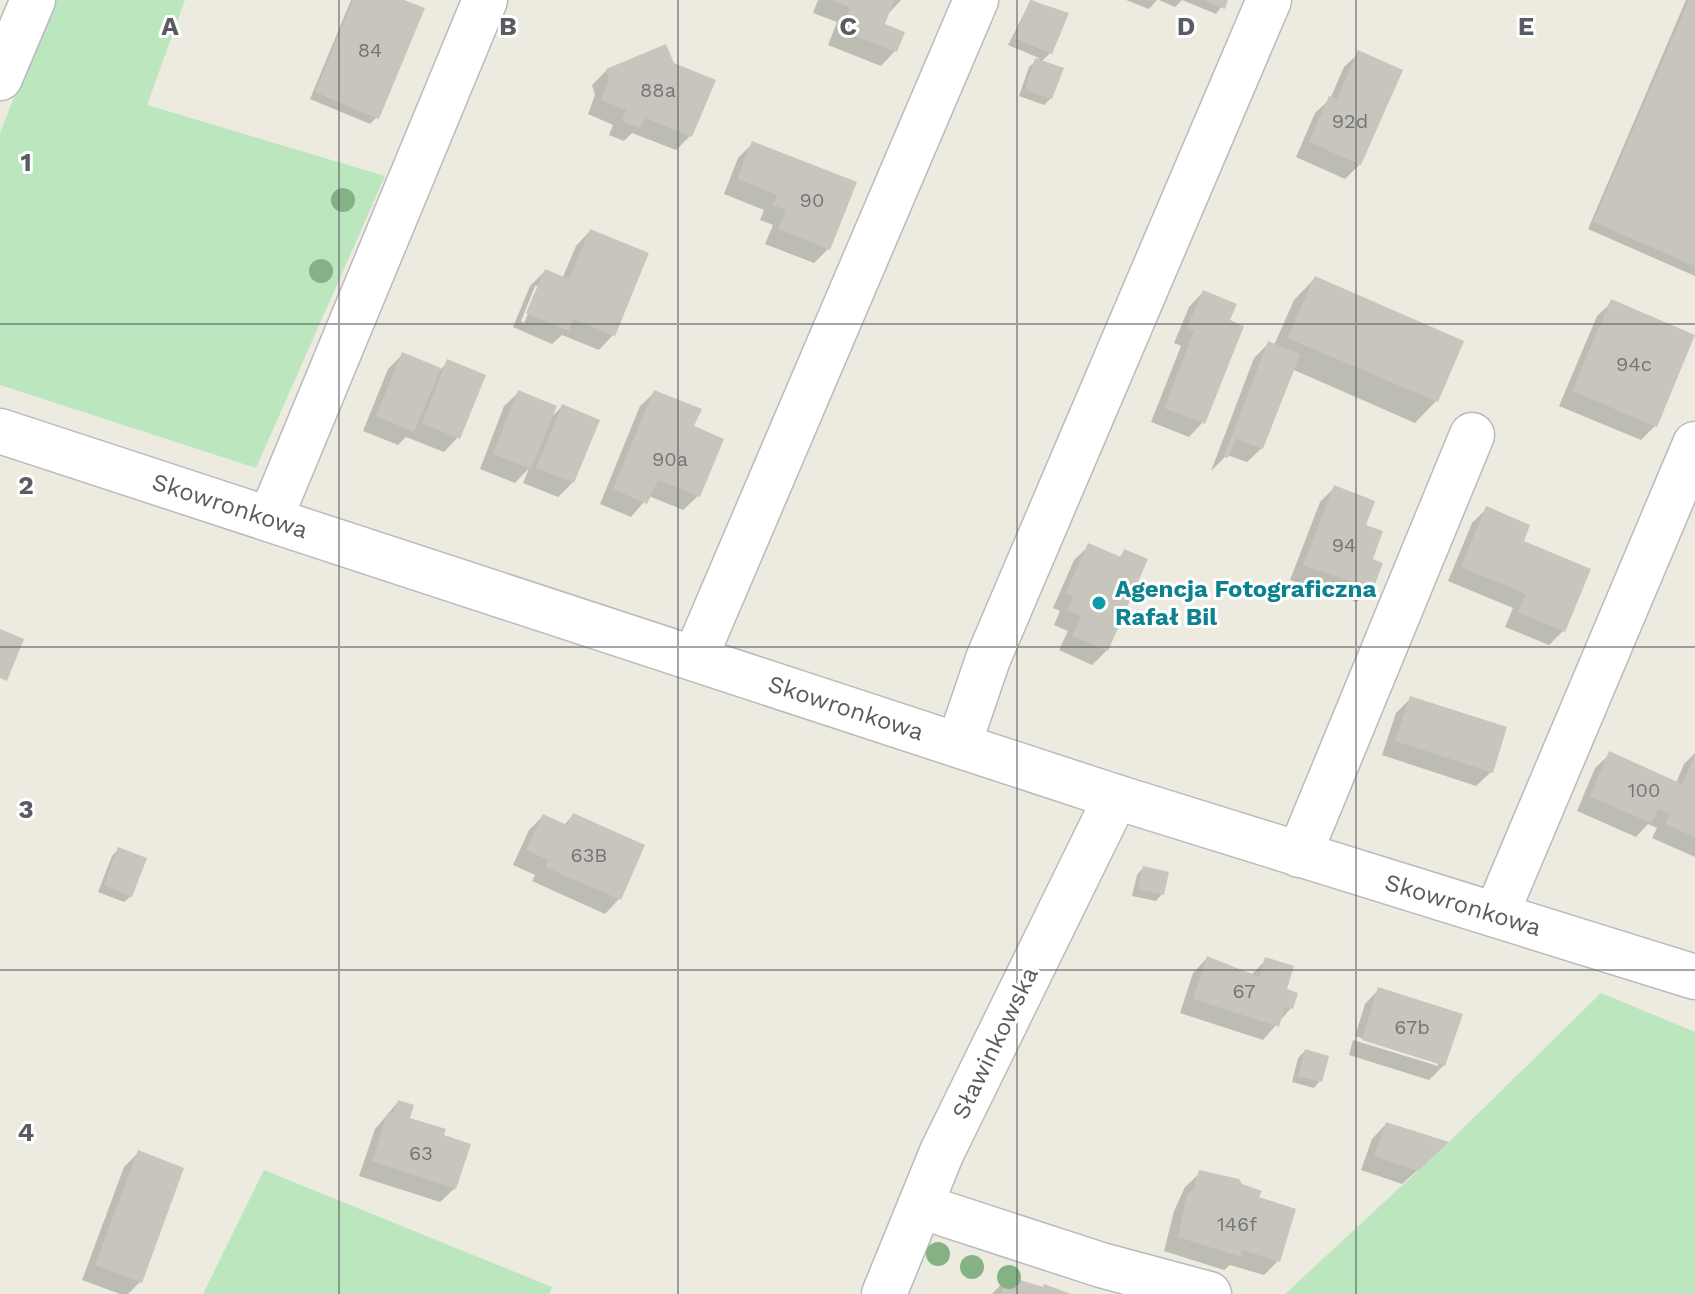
<svg xmlns="http://www.w3.org/2000/svg" width="1695" height="1294" font-family="'Work Sans',sans-serif">
  <style>
    .green { fill: #bbe6be }
    .shadow { fill: #0003; fill-rule: evenodd }
    .building { fill: #c8c5bd }
    .lines { fill: none; stroke-linecap: round; stroke-linejoin: round }
    .minor-casing { stroke: #b8bac0; stroke-width: 47 }
    .minor { stroke: #fff; stroke-width: 44 }
    .tree { fill: #85b285 }
    .grid { fill: none; stroke: #595c62; stroke-width: 2; stroke-opacity: 0.55 }
    .culture-dot { fill: #0f9aa8; stroke: #fff; stroke-width: 3 }
    .labels { text-anchor: middle; stroke-width: 6; stroke-linejoin: round; paint-order: stroke }
    .number-label { font-size: 20px; fill: #757679 }
    .street-label { font-size: 24px; fill: #595c62; stroke: #fff }
    .culture-label { font-size: 24px; font-weight: bold; fill: #0d838f; stroke: #fff; text-anchor: start }
    .grid-label { font-size: 26px; text-anchor: middle; font-weight: bold; fill: #595c62; stroke: #fff; stroke-width: 6; stroke-linejoin: round; paint-order: stroke }
  </style>
  <rect width="100%" height="100%" fill="#edebe0"/>
  <g class="green">
    <path d="M52,0H185L147,105L385,176L256,468L0,385V133Z"/>
    <path d="M1601,993L1695,1032V1294H1285L1449,1142Z"/>
    <path d="M264,1170L552,1287L549,1294H203Z"/>
  </g>
  <g class="shadow">
    <path d="M351,0H398L377,117L370,124L310,99Z"/>
    <path d="M818,0H901L887,15L883,25L903,33L895,51L881,66L828,45L837,22L813,13Z"/>
    <path d="M1031,0L1066,14L1050,53L1041,62L1051,98L1044,105L1019,96L1029,67L1039,58L1008,45Z"/>
    <path d="M1126,0H1157L1149,9Z"/>
    <path d="M1159,0H1226L1216,14L1182,0L1175,7Z"/>
    <path d="M1686,0H1695V276L1588,229Z"/>
    <path d="M1359,53L1360,164L1345,179L1296,157L1315,113L1330,99L1344,67Z"/>
    <path d="M607,70L690,136L676,150L632,133L624,141L609,135L613,125L588,114L595,95L592,85Z"/>
    <path d="M753,143L829,248L814,263L765,244L773,225L760,220L764,210L724,194L738,158Z"/>
    <path d="M590,231L646,255L613,335L599,350L562,335L552,344L513,327L530,286L545,271L562,279L576,246ZM535,286H540L524,323L521,321Z"/>
    <path d="M1315,278L1462,342L1436,401L1415,423L1294,370L1262,448L1247,462L1227,455L1211,471L1254,358L1269,343L1274,345L1294,300Z"/>
    <path d="M1203,292V422L1189,437L1151,422L1181,346L1174,343L1189,307Z"/>
    <path d="M1612,302L1655,426L1641,440L1559,406L1597,316Z"/>
    <path d="M402,355L440,370L448,362L458,437L444,452L406,437L398,445L363,431L388,369Z"/>
    <path d="M519,392L549,420L562,406L573,482L558,497L523,483L529,468L515,483L480,469L504,406Z"/>
    <path d="M655,392L691,427L698,496L683,510L649,496L631,517L600,504L640,406Z"/>
    <path d="M1334,488L1363,526L1370,560L1371,588L1357,602L1290,580L1320,502Z"/>
    <path d="M1486,509L1521,542L1564,630L1549,645L1505,627L1513,608L1448,581L1472,523Z"/>
    <path d="M1089,546L1118,558L1125,552L1107,650L1092,665L1059,650L1068,631L1054,625L1060,611L1053,608L1074,560Z"/>
    <path d="M1411,698L1491,772L1476,786L1382,755L1396,713Z"/>
    <path d="M1695,753V857L1652,838L1657,828L1648,824L1636,837L1577,811L1595,768L1610,754L1676,783L1684,764Z"/>
    <path d="M573,815L643,846L619,899L605,914L532,881L535,875L513,865L529,830L543,816L564,825Z"/>
    <path d="M119,849L131,896L124,902L98,892L112,856Z"/>
    <path d="M1143,868L1162,894L1156,901L1132,896L1137,875Z"/>
    <path d="M1207,958L1252,974L1266,960L1291,1008L1263,1040L1180,1013L1193,973Z"/>
    <path d="M1379,989L1444,1065L1429,1080L1349,1055L1353,1040L1438,1066V1062L1355,1036L1365,1004Z"/>
    <path d="M1305,1051L1320,1081L1314,1088L1292,1082L1298,1058Z"/>
    <path d="M398,1102L408,1119L441,1136L455,1188L440,1202L359,1176L375,1129Z"/>
    <path d="M1386,1124L1432,1157L1402,1184L1361,1170L1372,1139Z"/>
    <path d="M138,1153L140,1282L128,1294H120L82,1280L124,1167Z"/>
    <path d="M1200,1173L1257,1199L1278,1261L1264,1275L1230,1265L1224,1270L1164,1251L1174,1211L1185,1187Z"/>
    <path d="M1007,1278L1064,1294H992Z"/>
  </g>
  <g class="building">
    <path d="M353,0H404L425,8L379,119L315,92Z"/>
    <path d="M831,0H894L885,24L905,32L897,52L841,31L850,7Z"/>
    <path d="M1030,0L1069,13L1052,54L1014,38Z"/>
    <path d="M1204,0H1228L1225,9Z"/>
    <path d="M1689,0H1695V266L1593,222Z"/>
    <path d="M666,44L674,63L716,80L692,137L645,118L640,128L622,121L626,110L601,100L609,79L606,69Z"/>
    <path d="M1358,50L1403,70L1361,165L1309,142L1329,96L1337,99Z"/>
    <path d="M1035,58L1064,68L1052,99L1025,90Z"/>
    <path d="M752,141L857,182L830,250L778,229L786,210L773,205L777,195L737,179Z"/>
    <path d="M590,229L649,253L615,336L573,319L569,331L526,313L545,269L569,279Z"/>
    <path d="M1315,276L1464,341L1438,402L1287,338Z"/>
    <path d="M1203,290L1237,304L1230,320L1244,326L1205,424L1164,408L1194,331L1187,328Z"/>
    <path d="M1611,299L1695,335L1657,427L1572,391Z"/>
    <path d="M1268,341L1300,354L1263,449L1236,439L1228,458L1224,457Z"/>
    <path d="M402,352L441,368L414,432L376,416Z"/>
    <path d="M447,359L486,375L460,439L422,423Z"/>
    <path d="M518,390L557,406L531,469L493,454Z"/>
    <path d="M654,390L702,409L694,426L724,439L700,497L658,480L647,504L613,489Z"/>
    <path d="M562,404L600,420L574,483L536,468Z"/>
    <path d="M1334,485L1375,501L1366,525L1383,531L1373,559L1383,563L1373,589L1303,565Z"/>
    <path d="M1486,506L1530,525L1524,541L1591,569L1565,632L1518,612L1526,594L1461,567Z"/>
    <path d="M1088,543L1121,557L1124,549L1148,559L1108,651L1072,636L1081,616L1067,610L1073,596L1066,593Z"/>
    <path d="M0,629L24,639L7,681L0,678Z"/>
    <path d="M1410,696L1507,727L1493,773L1395,741Z"/>
    <path d="M1609,751L1682,784L1695,755V837L1665,824L1670,814L1658,809L1652,823L1590,797Z"/>
    <path d="M573,813L645,845L621,900L545,867L548,860L526,850L543,814L567,825Z"/>
    <path d="M118,847L147,858L132,897L104,885Z"/>
    <path d="M1143,866L1169,872L1164,895L1138,889Z"/>
    <path d="M1207,956L1259,977L1265,957L1294,966L1287,989L1298,993L1293,1009L1285,1007L1279,1027L1193,999Z"/>
    <path d="M1378,987L1463,1014L1445,1066L1362,1040Z"/>
    <path d="M1305,1049L1329,1056L1322,1082L1298,1076Z"/>
    <path d="M398,1100L414,1105L410,1118L446,1129L444,1135L471,1144L456,1189L372,1161L388,1112L393,1114Z"/>
    <path d="M1386,1122L1449,1142L1418,1171L1374,1156Z"/>
    <path d="M138,1150L184,1168L142,1283L95,1265Z"/>
    <path d="M1199,1170L1239,1179L1242,1184L1262,1191L1259,1197L1296,1209L1280,1262L1242,1250L1241,1257L1178,1237L1187,1194L1193,1191Z"/>
    <path d="M1007,1276L1043,1287L1044,1284L1071,1294H1001Z"/>
  </g>
  <g class="lines">
    <g class="minor-casing">
      <g id="minor">
        <path d="M0,78L33,0"/>
        <path d="M0,431L1116,797L1695,977"/>
        <path d="M270,519L485,0"/>
        <path d="M695,658L976,0"/>
        <path d="M959,744L988,659L1269,0"/>
        <path d="M1299,855L1472,435"/>
        <path d="M1496,915L1695,444"/>
        <path d="M920,1206L1101,1265L1209,1294"/>
        <path d="M884,1294L942,1152L1116,797"/>
      </g>
    </g>
    <use href="#minor" class="minor"/>
  </g>
  <g class="tree">
    <circle cx="343" cy="200" r="12"/>
    <circle cx="321" cy="271" r="12"/>
    <circle cx="938" cy="1254" r="12"/>
    <circle cx="972" cy="1267" r="12"/>
    <circle cx="1009" cy="1277" r="12"/>
  </g>
  <path class="grid" d="M339,0V1294M678,0V1294M1017,0V1294M1356,0V1294M0,324H1695M0,647H1695M0,970H1695"/>
  <circle class="culture-dot" cx="1099" cy="603" r="8"/>
  <g class="labels">
    <g class="number-label">
      <text x="370" y="57">84</text>
      <text x="658" y="97">88a</text>
      <text x="1350" y="128">92d</text>
      <text x="812" y="207">90</text>
      <text x="1634" y="371">94c</text>
      <text x="670" y="466">90a</text>
      <text x="1344" y="552">94</text>
      <text x="1644" y="797">100</text>
      <text x="589" y="862">63B</text>
      <text x="1244" y="998">67</text>
      <text x="1412" y="1034">67b</text>
      <text x="421" y="1160">63</text>
      <text x="1237" y="1231">146f</text>
    </g>
    <g class="street-label">
      <text transform="translate(230 506) rotate(18)" y="8">Skowronkowa</text>
      <text transform="translate(846 708) rotate(18)" y="8">Skowronkowa</text>
      <text transform="translate(1463 905) rotate(17)" y="8">Skowronkowa</text>
      <text transform="translate(995 1043) rotate(-64)" y="8">Sławinkowska</text>
    </g>
    <g class="culture-label">
      <text x="1115" y="597">Agencja Fotograficzna<tspan x="1115" dy="28">Rafał Bil</tspan></text>
    </g>
  </g>
  <g class="grid-label">
    <text x="170" y="35">A</text>
    <text x="508" y="35">B</text>
    <text x="848" y="35">C</text>
    <text x="1186" y="35">D</text>
    <text x="1526" y="35">E</text>
    <text x="26" y="171">1</text>
    <text x="26" y="494">2</text>
    <text x="26" y="818">3</text>
    <text x="26" y="1141">4</text>
  </g>
</svg>
